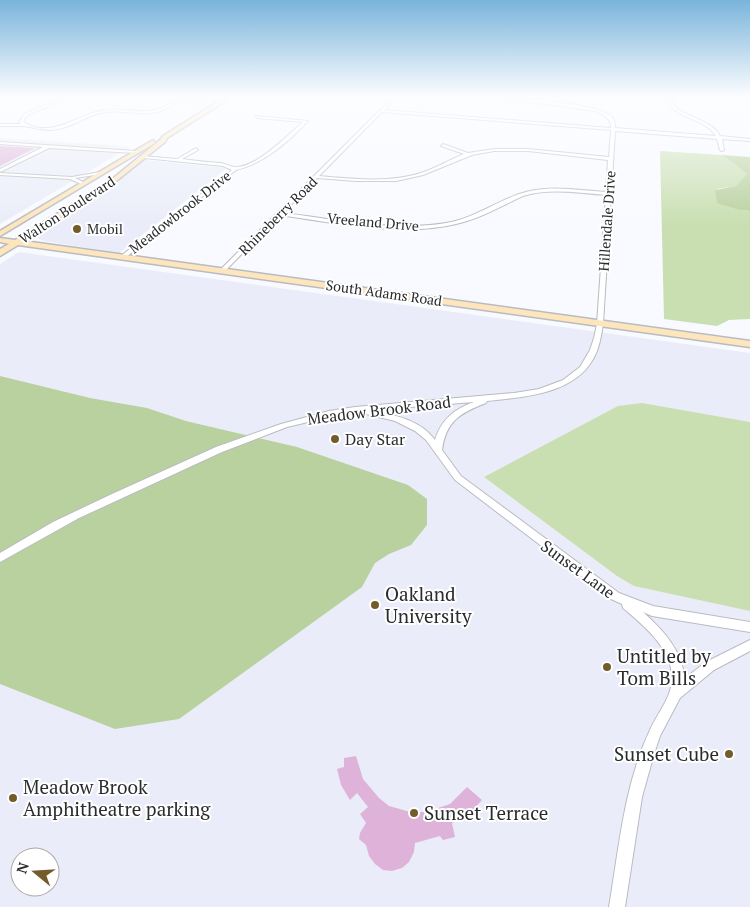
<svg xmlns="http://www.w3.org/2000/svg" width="750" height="907" font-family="'PT Serif',serif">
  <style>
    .built { fill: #eaedf9; fill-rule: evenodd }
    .green { fill: #c9dfb2 }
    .forest { fill: #b9d19f }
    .building { fill: #dfb3d9 }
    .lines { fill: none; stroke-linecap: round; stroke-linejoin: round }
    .street-casing { stroke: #b9bbc2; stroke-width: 2 }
    .secondary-casing { stroke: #b9bbc2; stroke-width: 3 }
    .street { fill: #fff; fill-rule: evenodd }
    .secondary { fill: #fde5bc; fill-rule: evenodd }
    .poi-dot { fill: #745b2c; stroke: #fff; stroke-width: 2 }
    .labels { text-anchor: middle; stroke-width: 4; stroke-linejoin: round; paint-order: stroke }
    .far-street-label { font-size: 14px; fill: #2a2b2e; stroke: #fff }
    .far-poi-label { font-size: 14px; fill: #2a2b2e; stroke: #fff; text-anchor: start }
    .street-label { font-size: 16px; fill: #2a2b2e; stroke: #fff }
    .poi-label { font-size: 16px; fill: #2a2b2e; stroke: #fff; text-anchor: start }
    .near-poi-label { font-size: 19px; fill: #2a2b2e; stroke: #fff; text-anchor: start }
  </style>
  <rect width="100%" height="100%" fill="#f9faff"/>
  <g class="built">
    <path d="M0,138L92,144L130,147L0,224Z"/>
    <path d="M144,160L227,168L119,253L44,241L37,238Z"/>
    <path d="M19,252L750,353V907H0V264ZM20,857H50V887H20Z"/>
  </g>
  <g class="green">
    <path d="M660,151L722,155L747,174L736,186L716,189L740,210L750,211V319L729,320L717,326L664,319Z"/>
    <path d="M642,403L750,422V611L634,586L617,576L484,477L618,406Z"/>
  </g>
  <g class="forest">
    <path d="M722,155L750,157V211L740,210L717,203L715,190L736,186L747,174Z"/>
    <path d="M0,376L90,398L147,408L186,421L297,447L408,485L427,499V525L411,545L389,554L375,563L362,587L179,719L115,729L0,684Z"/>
  </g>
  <g class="building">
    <path d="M0,146L33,148H35L0,166Z"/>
    <path d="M356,756L363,779L379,798L389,806L414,813L429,811L450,804L467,787L482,800L473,810L452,823L455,837L443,840L440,836L415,843L414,852L409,862L402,868L392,871L383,870L375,864L369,856L366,845L359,839L360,833L366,823L360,814L368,807L357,793L350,800L341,785L337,769L344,767V758Z"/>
  </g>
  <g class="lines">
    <g class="street-casing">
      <g id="street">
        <path d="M6,97L5,98L0,100V98Z"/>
        <path d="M64,97H69L26,116L23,122C53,140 76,114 105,110C128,107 153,119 172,101L168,97H172L174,99L203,97L226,100L224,101L202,99L176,101C157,122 130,109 106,112C86,114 71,130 50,130C41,130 32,127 23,126C16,126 8,126 0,126V124H21L19,122L24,114Z"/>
        <path d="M393,97H397L384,110L611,128C611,117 603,115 595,111L492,97C513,97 600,103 612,117C615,120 615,124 615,128L716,136C705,117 670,119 667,97H671C674,118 710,116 720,136L750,139V141L722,139L724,150L722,151L720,150L717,139L615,131L603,324C601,337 599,350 592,361C571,395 522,397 487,401L486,403C460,413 446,421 442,450L461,476L619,593L653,606L750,622V632L652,616L643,612C662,629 684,652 684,679L706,662L750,640V651L714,670L680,698L660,736L654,754L642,797L625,907H609C619,848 624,785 650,730C658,712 674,695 672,674C669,646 643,625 623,608L622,604L611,599L455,480L426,440L415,431L395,421L362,413L361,411L329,417L287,427L222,452L79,518L0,562V553L53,522L112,494L216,447L281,424L329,411L355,407L514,393L539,389L563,380L580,367L590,350L594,338L597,324L606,195C578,193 550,188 523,196C501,206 479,219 456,224C404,237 333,223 280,215L225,271H221V269ZM382,112L611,130L609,157L528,149H494L468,153L443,144L441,146L464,154C449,160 436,168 421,173C388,183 353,179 319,176ZM494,151H528L608,160L606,192C578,190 547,184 519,194C494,203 472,219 446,223C392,232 336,219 283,213L317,178L356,181H396L423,175L472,155ZM474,402C454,409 441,420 435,440C421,420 394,415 372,410Z"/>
        <path d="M256,116L308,121C288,142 265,163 236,170L126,257H122V255L232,170L223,166L144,158L142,156L177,159L196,148L198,150L182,159C195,161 208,162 221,163C226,164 231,167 236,167C257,167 288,135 303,122L257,118Z"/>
        <path d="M0,142L135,151L137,152L135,153L49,148L0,172V169L43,147L0,144Z"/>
        <path d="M100,172L102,173V174L75,178L85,183V184L83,185L70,179L0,175V173L72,177Z"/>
      </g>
    </g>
    <g class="secondary-casing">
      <g id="secondary">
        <path d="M225,97H232L167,138L165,142L115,182L24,241L750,341V347L18,245L0,256V249L9,244L0,242V238L15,240L111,180L160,140L163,136Z"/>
        <path d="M153,140L155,143L0,236V231Z"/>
      </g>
    </g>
    <use href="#street" class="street"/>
    <use href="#secondary" class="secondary"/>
  </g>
  <linearGradient id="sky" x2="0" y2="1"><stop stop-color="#79b4db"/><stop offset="0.43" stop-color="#fcfdff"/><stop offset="1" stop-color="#fcfdff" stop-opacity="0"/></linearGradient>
  <rect width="750" height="224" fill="url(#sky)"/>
  <g class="poi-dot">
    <circle cx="77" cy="229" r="5"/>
    <circle cx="335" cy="439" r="5"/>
    <circle cx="375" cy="605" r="5"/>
    <circle cx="607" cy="667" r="5"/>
    <circle cx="729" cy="754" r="5"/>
    <circle cx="13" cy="798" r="5"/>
    <circle cx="414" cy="813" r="5"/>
  </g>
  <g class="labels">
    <g class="far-street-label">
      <text transform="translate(67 210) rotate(-33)" y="5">Walton Boulevard</text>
      <text transform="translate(180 212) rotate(-38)" y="5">Meadowbrook Drive</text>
      <text transform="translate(278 216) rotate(-45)" y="5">Rhineberry Road</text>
      <text transform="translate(607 221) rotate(-86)" y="5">Hillendale Drive</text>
      <text transform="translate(373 222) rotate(5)" y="5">Vreeland Drive</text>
      <text transform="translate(384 293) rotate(8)" y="5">South Adams Road</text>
    </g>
    <g class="far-poi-label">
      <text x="87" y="234">Mobil</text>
    </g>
    <g class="street-label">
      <text transform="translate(379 410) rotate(-7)" y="6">Meadow Brook Road</text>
      <text transform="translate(578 569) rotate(36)" y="6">Sunset Lane</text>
    </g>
    <g class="poi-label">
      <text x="345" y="445">Day Star</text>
    </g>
    <g class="near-poi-label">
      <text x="385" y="601">Oakland<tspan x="385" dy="22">University</tspan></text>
      <text x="617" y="663">Untitled by<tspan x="617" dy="22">Tom Bills</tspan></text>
      <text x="719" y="761" text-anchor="end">Sunset Cube</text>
      <text x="23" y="794">Meadow Brook<tspan x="23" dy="22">Amphitheatre parking</tspan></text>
      <text x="424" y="820">Sunset Terrace</text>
    </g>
  </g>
  <g transform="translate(35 872) rotate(288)"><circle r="24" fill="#ffffff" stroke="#aaaaab"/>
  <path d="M0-4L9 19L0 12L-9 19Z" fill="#745b2c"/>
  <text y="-8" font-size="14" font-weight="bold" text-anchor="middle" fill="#2a2b2e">N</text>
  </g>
</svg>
